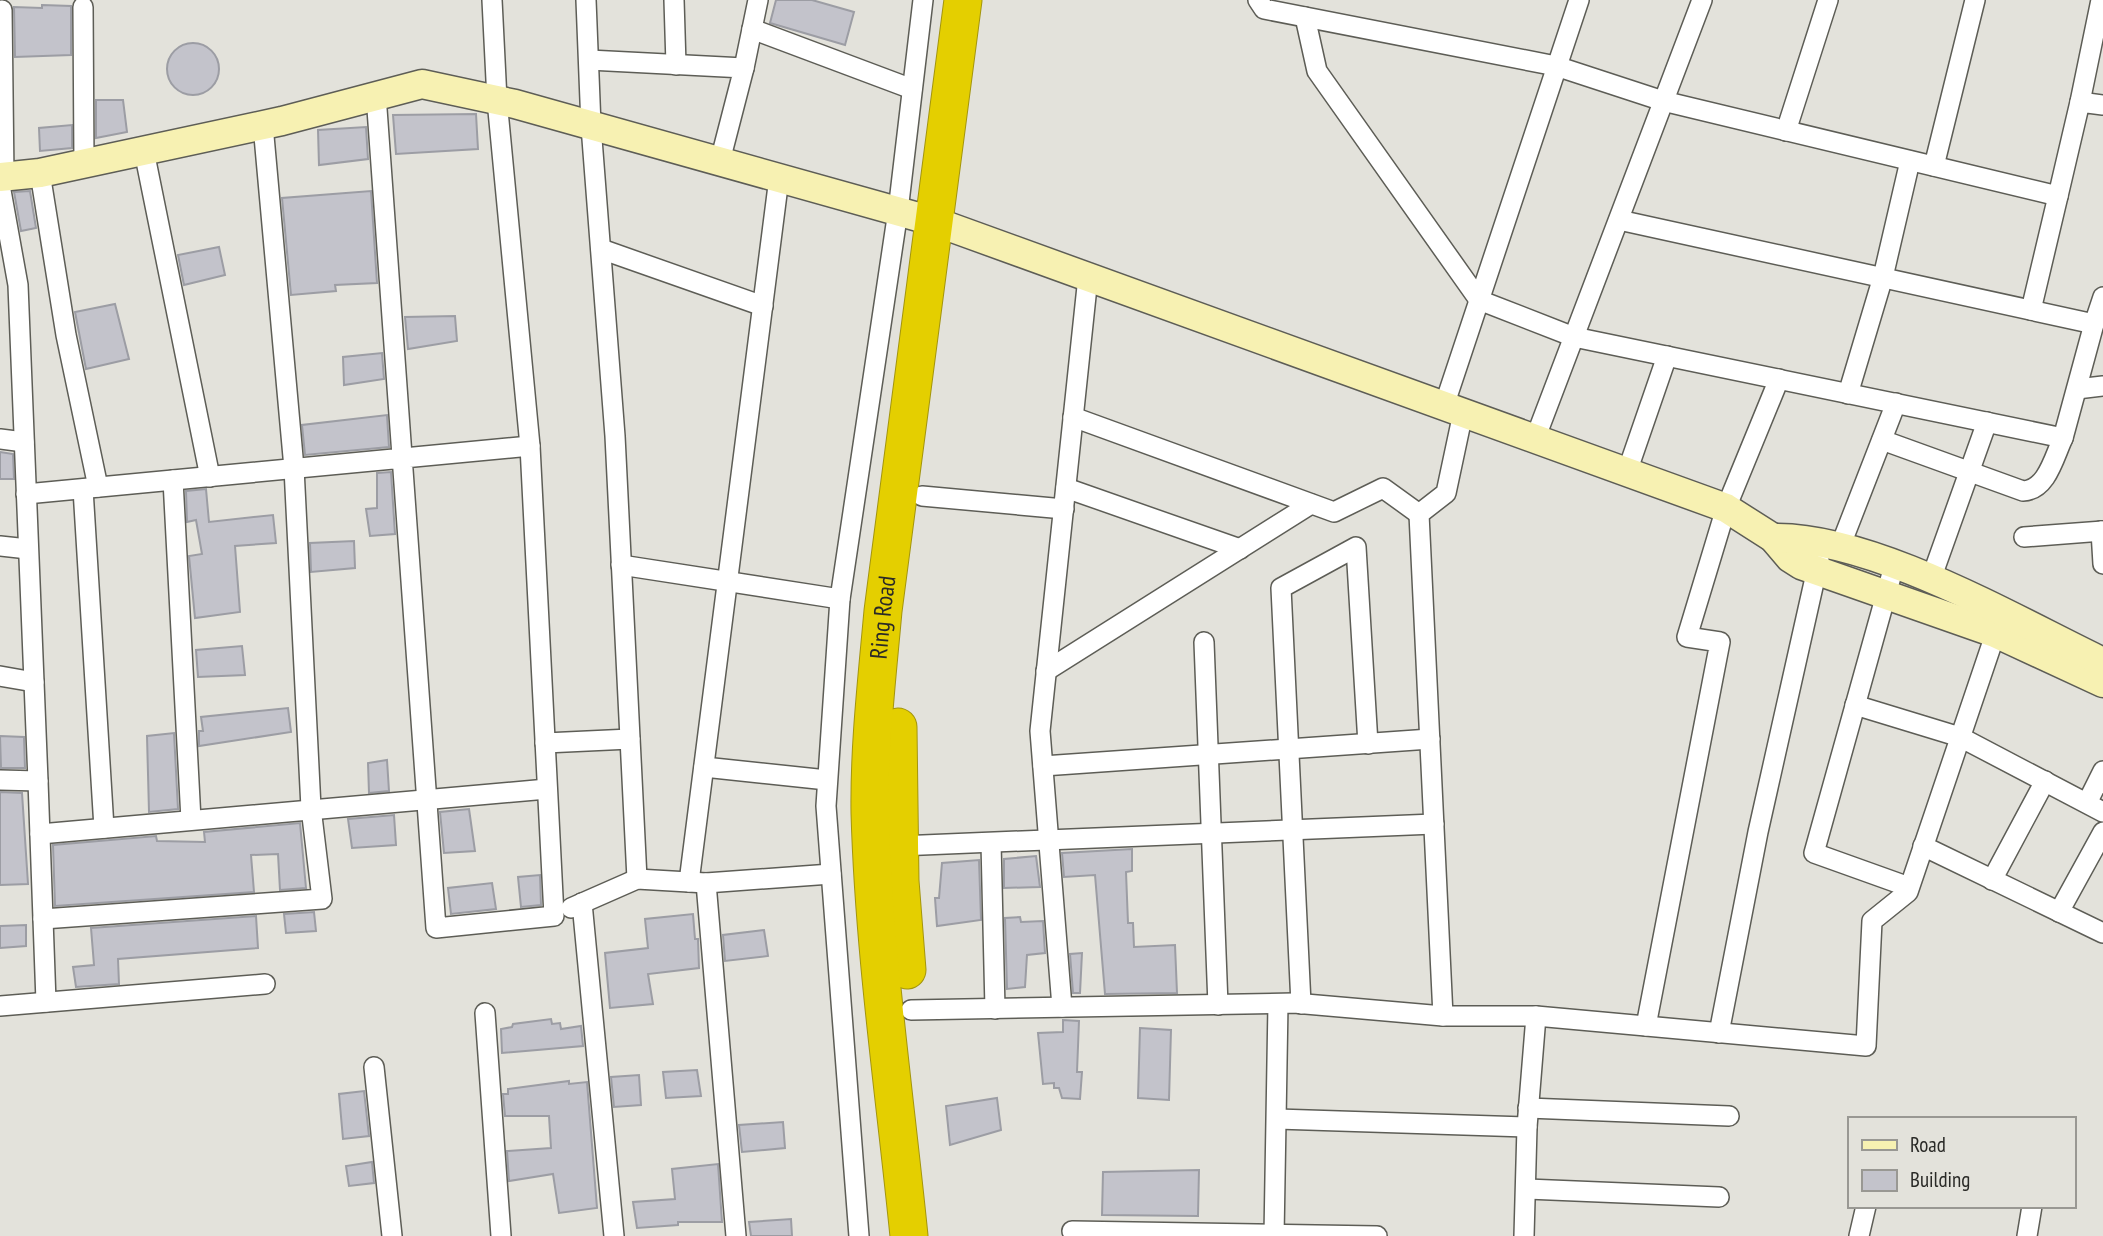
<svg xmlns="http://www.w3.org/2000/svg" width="2103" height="1236" font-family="'PT Sans Narrow',sans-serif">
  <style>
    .building { fill: #c3c3cb; stroke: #9c9da4; stroke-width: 2 }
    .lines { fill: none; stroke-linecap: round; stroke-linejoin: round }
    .street-casing { stroke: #5d5d56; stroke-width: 22 }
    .secondary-casing { stroke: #5d5d56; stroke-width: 31 }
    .highway-casing { stroke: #a3950e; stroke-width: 39 }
    .street { stroke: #fff; stroke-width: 19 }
    .secondary { stroke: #f7f1b2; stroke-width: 28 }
    .highway { stroke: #e4cf00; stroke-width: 37 }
    .labels { text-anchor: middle; stroke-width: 7; stroke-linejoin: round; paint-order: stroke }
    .street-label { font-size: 24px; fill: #2a2a27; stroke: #e3e2db }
  </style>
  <rect width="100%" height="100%" fill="#e3e2db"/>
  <g class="building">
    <path d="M776,0H812L854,12L845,45L770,23Z"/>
    <path d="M42,5L71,6V55L15,57L14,7L42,8Z"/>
    <circle cx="193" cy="69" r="26"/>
    <path d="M96,100H123L127,132L96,138Z"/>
    <path d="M476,114L478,149L396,154L393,115Z"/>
    <path d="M72,125V148L40,151L39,128Z"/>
    <path d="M366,127L368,159L319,165L318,130Z"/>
    <path d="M30,191L36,228L21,231L14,192Z"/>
    <path d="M371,191L377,283L335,285L336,291L291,295L282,198Z"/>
    <path d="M219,247L225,275L184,285L178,255Z"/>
    <path d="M115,304L129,359L86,369L75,312Z"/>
    <path d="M455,316L457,341L408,349L405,317Z"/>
    <path d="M382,353L384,379L344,385L343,357Z"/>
    <path d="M387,415L389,447L305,455L302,425Z"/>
    <path d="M0,452L13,454L14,479H0Z"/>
    <path d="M391,472L395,534L370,536L366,509L377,508V473Z"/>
    <path d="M206,489L209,522L273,515L276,543L235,546L240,612L195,618L189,556L202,554L196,520L187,522L186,491Z"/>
    <path d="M354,541L355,568L311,572L310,543Z"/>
    <path d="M242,646L245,675L198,677L196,650Z"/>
    <path d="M288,708L291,732L199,746V731H203L201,717Z"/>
    <path d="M174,733L178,809L149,812L147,736Z"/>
    <path d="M0,736L24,737L25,768H1Z"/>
    <path d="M387,760L389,791L369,793L368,763Z"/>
    <path d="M0,792L22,793L28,884L0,885Z"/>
    <path d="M469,809L475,851L444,853L440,812Z"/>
    <path d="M394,815L396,845L352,848L348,819Z"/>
    <path d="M300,823L306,888L280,890L278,854L251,855L254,892L55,906L53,845L156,836L157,841L205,842L204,832Z"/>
    <path d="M1132,849V871L1126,872L1128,923H1133L1134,947L1175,945L1177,993L1105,994L1095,875L1064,877L1062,853Z"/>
    <path d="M1036,856L1040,887L1004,888V859Z"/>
    <path d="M979,860L981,920L937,926L935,898H939L942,863Z"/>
    <path d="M540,875L541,905L521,907L518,877Z"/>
    <path d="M492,883L496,909L451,914L448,888Z"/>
    <path d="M314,912L316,931L286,933L284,914Z"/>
    <path d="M693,914L695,939H698L699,968L648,974L653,1004L610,1008L605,953L648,948L645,919Z"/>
    <path d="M256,916L258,948L118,959L119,984L76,987L73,967L94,965L91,928Z"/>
    <path d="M1020,917L1021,922L1043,921L1045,953L1027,955L1025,987L1007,989L1005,918Z"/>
    <path d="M26,925V946L0,948V926Z"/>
    <path d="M764,930L768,956L725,961L723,935Z"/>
    <path d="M1082,953L1080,993H1073L1070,954Z"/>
    <path d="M551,1019L552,1024L560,1023L561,1029L581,1026L583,1046L502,1053L501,1029L512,1027L513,1024Z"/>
    <path d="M1063,1020L1079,1021L1077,1072H1082L1080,1099L1062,1098L1059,1088H1054V1083L1043,1084L1038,1033L1063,1032Z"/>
    <path d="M1140,1028L1171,1030L1169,1100L1138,1098Z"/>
    <path d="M697,1070L701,1096L666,1098L663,1072Z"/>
    <path d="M639,1075L641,1105L614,1107L611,1077Z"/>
    <path d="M569,1081V1084L587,1082L597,1208L559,1213L553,1174L509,1181L507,1151L551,1148L549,1116H505L503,1094H508V1089Z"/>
    <path d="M364,1091L369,1136L343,1139L339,1094Z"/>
    <path d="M997,1098L1001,1130L950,1145L946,1106Z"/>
    <path d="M783,1122L785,1148L742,1152L739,1125Z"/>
    <path d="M372,1162L374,1183L349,1186L346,1166Z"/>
    <path d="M718,1164L722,1222H678V1225L637,1228L633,1202L675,1199L672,1169Z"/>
    <path d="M1199,1170L1198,1216L1102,1215L1103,1172Z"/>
    <path d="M791,1219L792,1236H751L749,1222Z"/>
  </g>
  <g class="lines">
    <g class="street-casing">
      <g id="street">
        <path d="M492,0L497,100L530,446"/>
        <path d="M586,0L591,126L615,436L637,879"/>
        <path d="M674,0L676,65"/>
        <path d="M1258,0L1264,9L1556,66L1663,101L2058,196L2080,102L2103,105"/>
        <path d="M83,7L84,164"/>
        <path d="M2,10L4,177"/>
        <path d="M1305,17L1317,71L1479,300L1574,337L2063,438L2094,324"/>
        <path d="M752,29L912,89"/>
        <path d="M589,60L744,68L720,161"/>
        <path d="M744,68L758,0"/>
        <path d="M2080,102L2101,0"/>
        <path d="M1786,131L1828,0"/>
        <path d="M144,151L210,477"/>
        <path d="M1934,166L1975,0"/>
        <path d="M40,173L66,335L98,487"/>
        <path d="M0,185L18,285L38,781L0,780"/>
        <path d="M1619,220L2094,324L2103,297"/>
        <path d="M601,249L763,306"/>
        <path d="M2031,310L2058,196"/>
        <path d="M2077,389L2103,386"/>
        <path d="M1848,394L1883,277L1910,161"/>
        <path d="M1444,406L1579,0"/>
        <path d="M1463,413L1446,493L1419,514L1443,1016H1536L1527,1127L1524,1236"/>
        <path d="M1073,417L1334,512L1383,488L1419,514"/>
        <path d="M0,439L24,442"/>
        <path d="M1535,439L1702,0"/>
        <path d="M1882,440L2023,491C2047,490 2054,457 2063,438"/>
        <path d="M1627,472L1667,356"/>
        <path d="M173,480L191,820"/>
        <path d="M1066,488L1240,549"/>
        <path d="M83,489L104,828"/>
        <path d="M26,494C194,478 362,462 530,446L554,916L436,928L376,95"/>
        <path d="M922,496L1064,509"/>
        <path d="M2101,531L2103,564"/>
        <path d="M2024,537L2103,531"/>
        <path d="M0,546L28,549"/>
        <path d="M1840,547L1896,403"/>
        <path d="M621,565L840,599"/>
        <path d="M1894,566L1814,853L1909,887"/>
        <path d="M1931,579L1987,422"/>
        <path d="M1204,642L1218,1005"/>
        <path d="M1046,671L1311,504"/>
        <path d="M0,676L34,682"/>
        <path d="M1855,705L1960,737L2103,812"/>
        <path d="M545,743L630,739"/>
        <path d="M1043,766L1430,739"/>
        <path d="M704,767L827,780"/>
        <path d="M38,781L46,1002"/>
        <path d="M2087,803L2103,771"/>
        <path d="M40,834L547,789"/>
        <path d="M991,843L995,1009"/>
        <path d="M899,846L1434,824"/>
        <path d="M1923,846L2103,933"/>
        <path d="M1992,880L2045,781"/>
        <path d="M689,882L779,178"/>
        <path d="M706,883L736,1236"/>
        <path d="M582,903L614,1236"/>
        <path d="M571,908L637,879L706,883L831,874"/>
        <path d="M2059,912L2103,832"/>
        <path d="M43,919L322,899L311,808L294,468L263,125"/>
        <path d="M1301,1004L1281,588L1356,547L1368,744"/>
        <path d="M0,1006L265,984"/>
        <path d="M1062,1007L1040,731L1088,277"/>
        <path d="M911,1010L1294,1003L1443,1016"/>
        <path d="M485,1013L501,1236"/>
        <path d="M1536,1016L1866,1046L1872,921L1908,892L1999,623"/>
        <path d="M1646,1026L1720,642L1687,637L1726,508L1779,379"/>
        <path d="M1719,1033L1758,832L1819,560"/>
        <path d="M374,1067L392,1236"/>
        <path d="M1528,1108L1729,1116"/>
        <path d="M1277,1119L1527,1127"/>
        <path d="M1527,1189L1719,1197"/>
        <path d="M1072,1231L1377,1236"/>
        <path d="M859,1236L826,806L840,599L898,211L923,0"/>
        <path d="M1274,1236L1278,1004"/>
        <path d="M1859,1236L1866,1206"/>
        <path d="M2027,1236L2032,1206"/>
      </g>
    </g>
    <g class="secondary-casing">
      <g id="secondary">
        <path d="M0,177L40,173L282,121L422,84L515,104L936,222L1726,508L1773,538L1790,558L1801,565L1995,633L2103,683"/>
        <path d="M1773,538C1871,536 2010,617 2099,660"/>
      </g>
    </g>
    <g class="highway-casing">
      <g id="highway">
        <path d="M898,727L900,881L907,970"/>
        <path id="s1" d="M909,1236C895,1096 874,954 870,813C869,746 877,678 883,611L963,0"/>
      </g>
    </g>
    <use href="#street" class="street"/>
    <use href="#secondary" class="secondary"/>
    <use href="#highway" class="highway"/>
  </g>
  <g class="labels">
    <g class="street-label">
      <text dy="8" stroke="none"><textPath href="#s1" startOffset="621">Ring Road</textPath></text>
    </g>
  </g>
  <rect x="1848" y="1117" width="228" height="91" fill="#e3e2db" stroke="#999893" stroke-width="2"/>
  <rect x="1862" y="1140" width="35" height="10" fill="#f7f1b2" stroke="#999893" stroke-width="2"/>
  <text x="1910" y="1152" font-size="21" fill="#2a2a27">Road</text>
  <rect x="1862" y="1170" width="35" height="21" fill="#c3c3cb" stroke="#999893" stroke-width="2"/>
  <text x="1910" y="1187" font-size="21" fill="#2a2a27">Building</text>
</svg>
